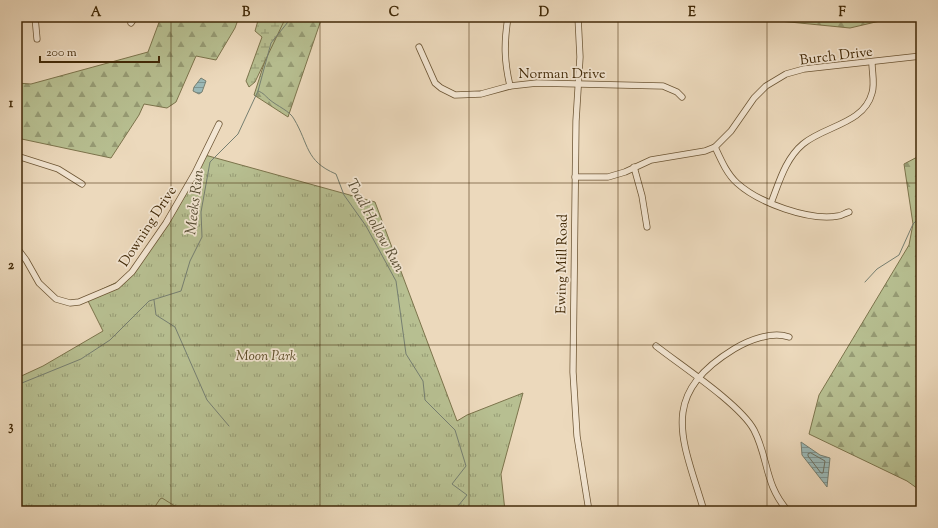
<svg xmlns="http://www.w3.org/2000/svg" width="938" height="528" font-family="'Sorts Mill Goudy',serif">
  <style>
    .grass { fill: url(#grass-tufts); stroke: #7c744c }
    .forest { fill: url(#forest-firs); stroke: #7c744c }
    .wetland { fill: url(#wetland-marsh); stroke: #7c744c }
    .garden { fill: #b7bf91; stroke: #7c744c }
    .water { fill: url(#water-rules); stroke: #767f71 }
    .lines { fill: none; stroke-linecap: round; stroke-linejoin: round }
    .shore { stroke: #6e7160; stroke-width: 1 }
    .stream { stroke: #767f71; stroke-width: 1 }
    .minor-casing { stroke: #6c5534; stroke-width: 7 }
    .minor { stroke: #f3e6d3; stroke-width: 5.5 }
    .grid { fill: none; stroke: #412907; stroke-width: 1; stroke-opacity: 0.55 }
    .labels { text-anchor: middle; stroke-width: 3.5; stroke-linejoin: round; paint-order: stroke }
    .street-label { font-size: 14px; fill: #412907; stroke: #f3e6d3 }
    .park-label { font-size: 14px; font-style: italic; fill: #5e4e2a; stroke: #f3e6d3 }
    .water-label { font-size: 15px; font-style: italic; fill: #574d33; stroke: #f3e6d3 }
    .neatline { fill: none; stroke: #412907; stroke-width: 1.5 }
    .grid-label { font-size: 13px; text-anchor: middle; font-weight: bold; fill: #412907 }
  </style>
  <defs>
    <pattern id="grass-tufts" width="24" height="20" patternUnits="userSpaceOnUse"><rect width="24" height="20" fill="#b7bf91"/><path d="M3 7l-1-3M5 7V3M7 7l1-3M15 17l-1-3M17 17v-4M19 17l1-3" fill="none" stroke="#969b74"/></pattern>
    <pattern id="forest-firs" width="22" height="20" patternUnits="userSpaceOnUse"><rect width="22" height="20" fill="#b7bf91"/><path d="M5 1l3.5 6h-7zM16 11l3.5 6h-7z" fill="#969b74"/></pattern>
    <pattern id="wetland-marsh" width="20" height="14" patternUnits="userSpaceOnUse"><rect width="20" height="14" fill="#b7bf91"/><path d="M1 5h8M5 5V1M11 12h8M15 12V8" fill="none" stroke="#969b74"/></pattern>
    <pattern id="water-rules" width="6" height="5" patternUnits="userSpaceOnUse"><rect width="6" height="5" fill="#9ab9b8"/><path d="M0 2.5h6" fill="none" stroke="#7f9694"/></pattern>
  </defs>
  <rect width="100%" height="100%" fill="#ecd9bc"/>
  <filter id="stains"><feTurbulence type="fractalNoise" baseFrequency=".005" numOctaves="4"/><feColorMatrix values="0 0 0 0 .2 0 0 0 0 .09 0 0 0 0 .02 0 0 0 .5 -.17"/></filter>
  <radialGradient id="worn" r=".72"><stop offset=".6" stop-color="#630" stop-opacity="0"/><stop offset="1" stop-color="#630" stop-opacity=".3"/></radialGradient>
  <path class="grass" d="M205,155L375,202L457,421L467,415L523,393L501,474L505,511H17V378L43,366L103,331L86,297L130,276Z"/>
  <g class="forest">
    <path d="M161,17H239L235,28L216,60L196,56L176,102L167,108L144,104L139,115L111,158L17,138V83L31,84L148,52Z"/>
    <path d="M279,17H322L288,117L254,95Z"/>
    <path d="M739,17H897L850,28Z"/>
    <path d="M921,155V491L907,481L809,434L819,395L909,245L913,224L904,164Z"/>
  </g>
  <path class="wetland" d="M259,17H286L255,82L249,87L246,81L262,37L255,31Z"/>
  <path class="garden" d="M162,498L178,508V511H152L160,499Z"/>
  <g class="water">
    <path d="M201,78L206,81L202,92L199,94L193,91L194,87Z"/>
    <path d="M801,442L820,455L830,458L827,487L802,455Z"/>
  </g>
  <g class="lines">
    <path class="shore" d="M811,453L825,461L823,473H821L808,456V454Z"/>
    <g class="stream">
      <path d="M258,91C264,93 265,96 270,100C277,106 290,111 294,119C309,144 305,161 336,174L344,195L366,226L396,281L406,354L423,381L425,400L455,430L466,466L452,484L467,495L454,511"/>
      <path d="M865,282L877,269L899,255L913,224L921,216"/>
      <path d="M154,300L156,315L175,327L207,400L229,426"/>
      <path d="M17,385L81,359L110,340L149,301L181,291L190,261L202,237L201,212L210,162L238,134L258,91L271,43L292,17"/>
    </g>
    <g class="minor-casing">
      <g id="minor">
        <path d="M35,17L37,39"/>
        <path d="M508,17C504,43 504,60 510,86"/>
        <path d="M578,17L580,57L576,121L573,372L577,436L589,511"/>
        <path d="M131,23L135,17"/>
        <path d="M419,47L435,83L441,88L455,95L481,94L510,86L537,83L663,86L677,92L682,97"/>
        <path d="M715,147C721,160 727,174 737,183C759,203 809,221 838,216C841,216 845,213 849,212"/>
        <path d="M17,156L58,169L82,184"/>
        <path d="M634,167L642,196L647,227"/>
        <path d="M575,177H608L625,172L651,160L705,151L715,147L731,131L754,98L766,86L786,74L804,69L921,56"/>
        <path d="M771,203C779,183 785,159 803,144C824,126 864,124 872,93C875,84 872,72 872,63"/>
        <path d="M17,248L26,260L39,283L56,299L70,303L79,302L117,286L132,272L166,223L195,173L219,124"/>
        <path d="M656,346C680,365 740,404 754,430C769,459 764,484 788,511"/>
        <path d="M704,511C683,440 657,396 734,349C749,340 772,331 789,337"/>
      </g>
    </g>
    <use href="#minor" class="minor"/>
  </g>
  <path class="grid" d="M171,17V511M320,17V511M469,17V511M618,17V511M767,17V511M17,183H921M17,345H921"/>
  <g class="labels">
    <g class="street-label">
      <text transform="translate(836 55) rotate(-7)" y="5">Burch Drive</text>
      <text x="562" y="78">Norman Drive</text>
      <text transform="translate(147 226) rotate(-57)" y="5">Downing Drive</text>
      <text transform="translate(561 264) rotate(-89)" y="5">Ewing Mill Road</text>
    </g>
    <g class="park-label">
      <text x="266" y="360">Moon Park</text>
    </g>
    <g class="water-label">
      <text transform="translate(194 202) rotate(-83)" y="5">Meeks Run</text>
      <text transform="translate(376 225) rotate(61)" y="5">Toad Hollow Run</text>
    </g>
  </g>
  <rect width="938" height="528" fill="none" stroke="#ecd9bc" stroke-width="44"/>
  <path d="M40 56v6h119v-6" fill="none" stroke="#412907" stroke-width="2"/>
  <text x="46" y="56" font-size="12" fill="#412907" stroke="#f3e6d3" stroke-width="3" paint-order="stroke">200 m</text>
  <rect x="22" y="22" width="894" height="484" class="neatline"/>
  <g class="grid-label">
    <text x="96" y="16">A</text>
    <text x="246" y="16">B</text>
    <text x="394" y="16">C</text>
    <text x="544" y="16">D</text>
    <text x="692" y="16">E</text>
    <text x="842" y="16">F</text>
    <text x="11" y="107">1</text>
    <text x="11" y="269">2</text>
    <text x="11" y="430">3</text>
  </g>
  <rect width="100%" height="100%" filter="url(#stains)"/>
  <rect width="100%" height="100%" fill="url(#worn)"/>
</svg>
